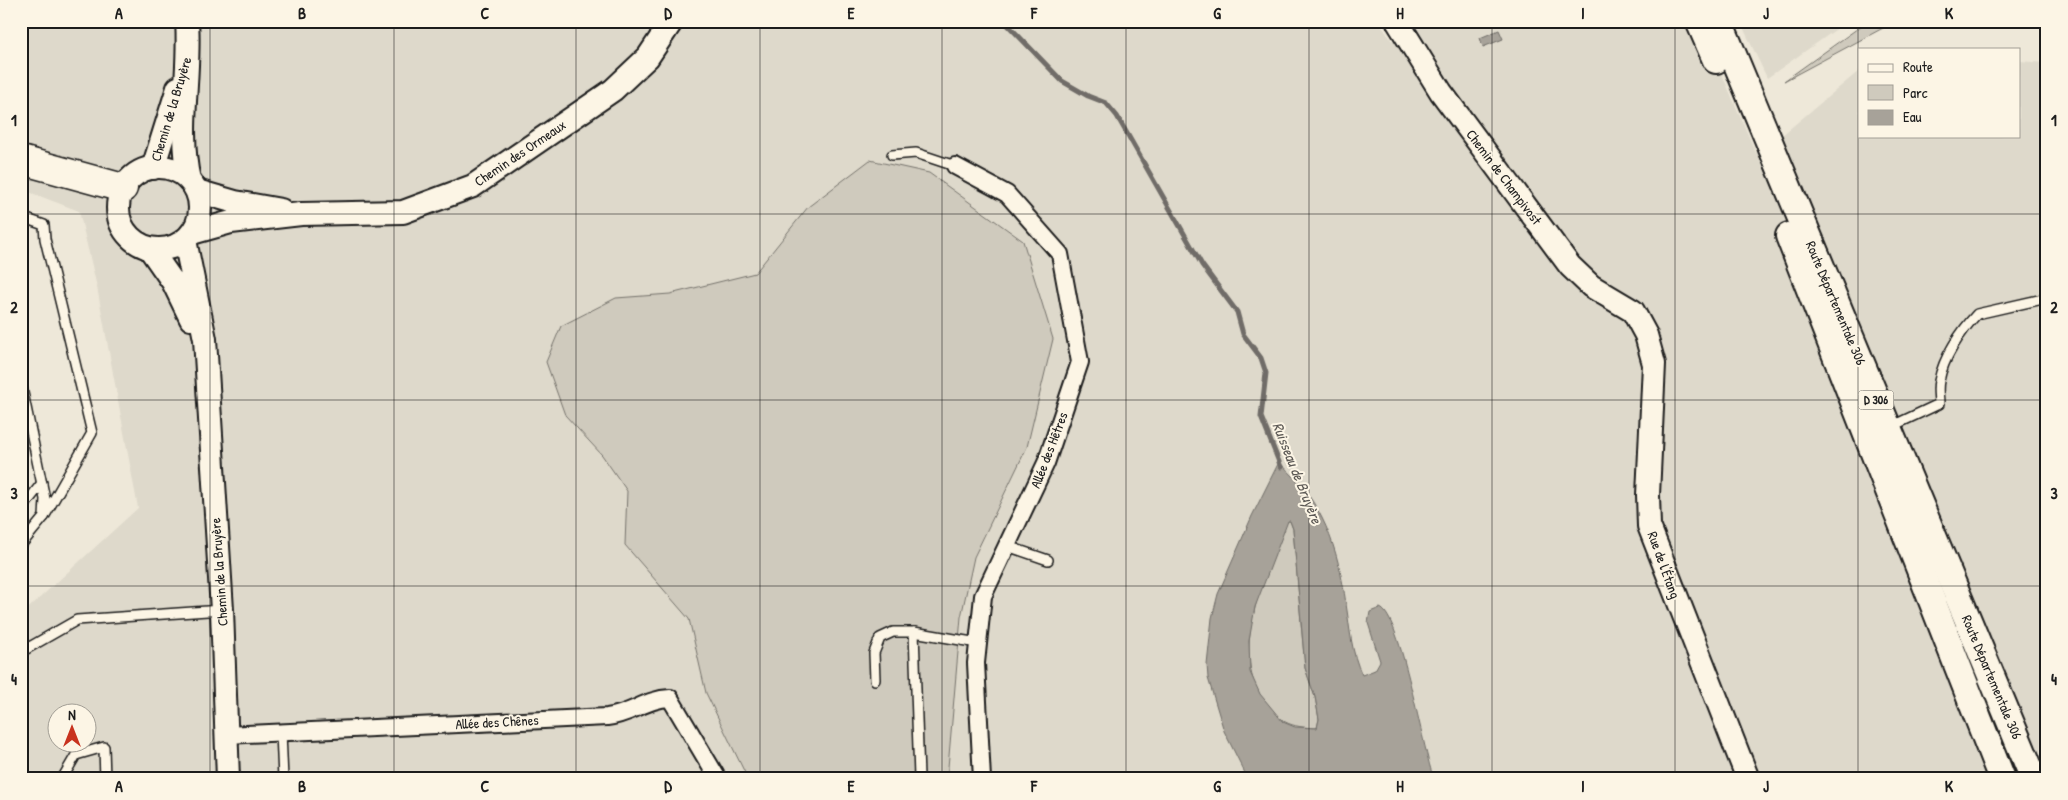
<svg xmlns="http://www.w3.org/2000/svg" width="2068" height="800" font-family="'Patrick Hand',sans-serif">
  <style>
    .built { fill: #ded9cb; fill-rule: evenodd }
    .green { fill: #cfcabd; stroke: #76736c }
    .water { fill: #a7a299; stroke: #6f6c67; fill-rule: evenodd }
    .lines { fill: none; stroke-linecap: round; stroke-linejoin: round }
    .stream { stroke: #6f6c67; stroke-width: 5 }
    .lane-casing { stroke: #1c1c1c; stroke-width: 12 }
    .street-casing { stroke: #1c1c1c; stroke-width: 20 }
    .secondary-casing { stroke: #1c1c1c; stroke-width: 26 }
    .primary-casing { stroke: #1c1c1c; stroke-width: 30 }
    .highway-casing { stroke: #1c1c1c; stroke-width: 31 }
    .lane { stroke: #fcf5e5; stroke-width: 9 }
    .street { stroke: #fcf5e5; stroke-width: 16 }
    .secondary { stroke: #fcf5e5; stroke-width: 22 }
    .primary { stroke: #fcf5e5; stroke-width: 26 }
    .highway { stroke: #fcf5e5; stroke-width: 28 }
    .grid { fill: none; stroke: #1c1c1c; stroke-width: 1; stroke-opacity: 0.55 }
    .labels { text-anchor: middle; stroke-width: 4; stroke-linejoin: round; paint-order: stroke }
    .shield { fill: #fcf5e5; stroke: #5f5d58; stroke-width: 1 }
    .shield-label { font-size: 12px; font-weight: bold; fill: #1c1c1c }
    .street-label { font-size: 14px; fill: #1c1c1c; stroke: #fcf5e5 }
    .water-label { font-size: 15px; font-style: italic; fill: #5b5854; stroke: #fcf5e5 }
    .neatline { fill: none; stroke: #1c1c1c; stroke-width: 2 }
    .grid-label { font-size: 16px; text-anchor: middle; font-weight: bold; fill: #1c1c1c }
  </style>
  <rect width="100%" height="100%" fill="#eee8d9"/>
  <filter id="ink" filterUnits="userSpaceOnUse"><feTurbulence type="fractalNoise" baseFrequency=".02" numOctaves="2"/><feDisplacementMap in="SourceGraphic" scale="10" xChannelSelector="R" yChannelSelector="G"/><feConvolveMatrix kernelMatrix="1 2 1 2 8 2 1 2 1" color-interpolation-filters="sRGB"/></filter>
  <g filter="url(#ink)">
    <g class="built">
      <path d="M21,21H1379L1392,41L1423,21H1699L1756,153L1775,141L1859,71V136H2019V61L2047,63V779H21V615L138,508L97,287L79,211L21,189ZM58,712H88V742H58Z"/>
      <path d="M1740,21H1848L1767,78Z"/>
    </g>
    <g class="green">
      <path d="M1868,21H1896L1784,81Z"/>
      <path d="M870,160L929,173L1023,241L1053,339L1027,447L974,557L961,617L947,779H748L706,693L689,619L625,545L627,491L602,455L565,415L546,362L561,326L616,298L670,294L755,273L808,207Z"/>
      <path d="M1287,521H1290L1293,529L1305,668L1315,697L1319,719L1317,728C1289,727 1280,723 1263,700C1228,649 1267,571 1287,521Z"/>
    </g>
    <g class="water">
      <path d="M1499,30L1503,39L1483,47L1480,38Z"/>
      <path d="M1279,462C1323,502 1338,547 1346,604C1350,628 1351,652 1362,675L1375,670L1380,661L1368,623L1370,612L1380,608C1401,615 1423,752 1434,779H1248L1224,731L1208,678L1207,665L1212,618L1218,594L1252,516ZM1288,521H1290L1293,529L1305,668L1315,697L1319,719L1317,728L1295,727L1283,722L1260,694L1250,672L1249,641L1255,607Z"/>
    </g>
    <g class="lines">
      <path class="stream" d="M1004,21L1062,81L1088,96L1106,103L1117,116L1202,265L1237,312L1243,334L1261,358L1266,373L1261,417L1281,467"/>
      <g class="lane-casing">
        <g id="lane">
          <path d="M892,155L916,153L955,166"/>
          <path d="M21,217L44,225L45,239L92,433L44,517"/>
          <path d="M21,383L45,499L44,517L21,545"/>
          <path d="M1890,427L1939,404C1939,397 1937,389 1939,381C1943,358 1961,331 1977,314L2047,298"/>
          <path d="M21,510L42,483"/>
          <path d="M1007,546L1048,560"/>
          <path d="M21,652L77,620L222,610"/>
          <path d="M875,680L874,653L880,638L893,632H914"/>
          <path d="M281,732L283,779"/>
          <path d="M62,779L76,755L104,747L105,779"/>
          <path d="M915,779L919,777L914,632L978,643"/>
        </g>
      </g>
      <g class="street-casing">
        <g id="street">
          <path d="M955,166L1007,194L1060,254L1080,362L1046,463L983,596L976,663L982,779"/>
          <path d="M226,735L607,717C632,714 646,699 670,698L718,779"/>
        </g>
      </g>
      <g class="secondary-casing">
        <g id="secondary">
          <path d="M187,21C191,74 177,128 189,180"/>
          <path d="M1397,21L1441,92L1570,266L1591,286L1633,311L1646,335L1654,364L1648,495L1649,526L1748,779"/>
          <circle cx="159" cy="208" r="41"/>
          <path d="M153,168L178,88"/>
          <path d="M197,191L235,202L281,210"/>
          <path d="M192,233L231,222L301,214L403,212L473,186L613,90L648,57L672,21"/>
          <path d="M185,240L205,339L222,610L228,779"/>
          <path d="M150,249L173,282L191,319"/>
        </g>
      </g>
      <g class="primary-casing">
        <g id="primary">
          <path d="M1699,21L1716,60"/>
          <path d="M1719,21L2034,779"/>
          <path d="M1789,236L2002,779"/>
        </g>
      </g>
      <g class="highway-casing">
        <path id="highway" d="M21,160L123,188"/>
      </g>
      <use href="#lane" class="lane"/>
      <use href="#street" class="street"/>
      <use href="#secondary" class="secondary"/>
      <use href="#primary" class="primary"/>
      <use href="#highway" class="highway"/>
    </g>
  </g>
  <path class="grid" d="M210,21V779M394,21V779M576,21V779M760,21V779M942,21V779M1126,21V779M1309,21V779M1492,21V779M1675,21V779M1858,21V779M21,214H2047M21,400H2047M21,586H2047"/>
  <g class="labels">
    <rect class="shield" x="1858.5" y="390.5" width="35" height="19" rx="4"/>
    <g class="shield-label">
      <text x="1876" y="404">D 306</text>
    </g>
    <g class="street-label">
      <text transform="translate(171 109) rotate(-73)" y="5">Chemin de la Bruyère</text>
      <text transform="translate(520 153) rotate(-34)" y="5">Chemin des Ormeaux</text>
      <text transform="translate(1504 177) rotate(53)" y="5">Chemin de Champivost</text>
      <text transform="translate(1836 303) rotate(67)" y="5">Route Départementale 306</text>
      <text transform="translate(1049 450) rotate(-69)" y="5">Allée des Hêtres</text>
      <text transform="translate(1664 565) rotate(70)" y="5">Rue de l'Étang</text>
      <text transform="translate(219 572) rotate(-94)" y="5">Chemin de la Bruyère</text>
      <text transform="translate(1992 677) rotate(67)" y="5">Route Départementale 306</text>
      <text transform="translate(497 722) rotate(-3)" y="5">Allée des Chênes</text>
    </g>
    <g class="water-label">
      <text transform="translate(1297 473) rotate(68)" y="5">Ruisseau de Bruyère</text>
    </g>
  </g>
  <rect width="2068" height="800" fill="none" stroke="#fcf5e5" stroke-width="55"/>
  <rect x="1858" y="48" width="162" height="90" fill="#fcf5e5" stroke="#a29e95"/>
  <rect x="1868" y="64" width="25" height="8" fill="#fcf5e5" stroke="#a29e95"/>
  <text x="1903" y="72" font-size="15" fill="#1c1c1c">Route</text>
  <rect x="1868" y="85" width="25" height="15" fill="#cfcabd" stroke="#a29e95"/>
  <text x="1903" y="98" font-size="15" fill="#1c1c1c">Parc</text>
  <rect x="1868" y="110" width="25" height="15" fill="#a7a299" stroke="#a29e95"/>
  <text x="1903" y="122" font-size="15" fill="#1c1c1c">Eau</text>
  <g transform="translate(72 728)"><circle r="24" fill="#fcf5e5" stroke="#a29e95"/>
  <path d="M0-4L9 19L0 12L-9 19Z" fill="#c8321e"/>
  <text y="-8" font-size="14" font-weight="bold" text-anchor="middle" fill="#1c1c1c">N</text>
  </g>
  <rect x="28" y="28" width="2012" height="744" class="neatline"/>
  <g class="grid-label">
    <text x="119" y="19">A</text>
    <text x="302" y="19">B</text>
    <text x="485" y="19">C</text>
    <text x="668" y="19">D</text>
    <text x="851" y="19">E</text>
    <text x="1034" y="19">F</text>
    <text x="1217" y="19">G</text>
    <text x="1400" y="19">H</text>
    <text x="1583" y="19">I</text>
    <text x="1766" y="19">J</text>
    <text x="1949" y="19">K</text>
    <text x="14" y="126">1</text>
    <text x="2054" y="126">1</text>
    <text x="14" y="313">2</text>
    <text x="2054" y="313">2</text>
    <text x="14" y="499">3</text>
    <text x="2054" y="499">3</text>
    <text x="14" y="685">4</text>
    <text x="2054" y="685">4</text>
    <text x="119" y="792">A</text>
    <text x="302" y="792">B</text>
    <text x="485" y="792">C</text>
    <text x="668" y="792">D</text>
    <text x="851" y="792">E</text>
    <text x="1034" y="792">F</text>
    <text x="1217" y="792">G</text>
    <text x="1400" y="792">H</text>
    <text x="1583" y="792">I</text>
    <text x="1766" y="792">J</text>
    <text x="1949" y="792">K</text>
  </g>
</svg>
